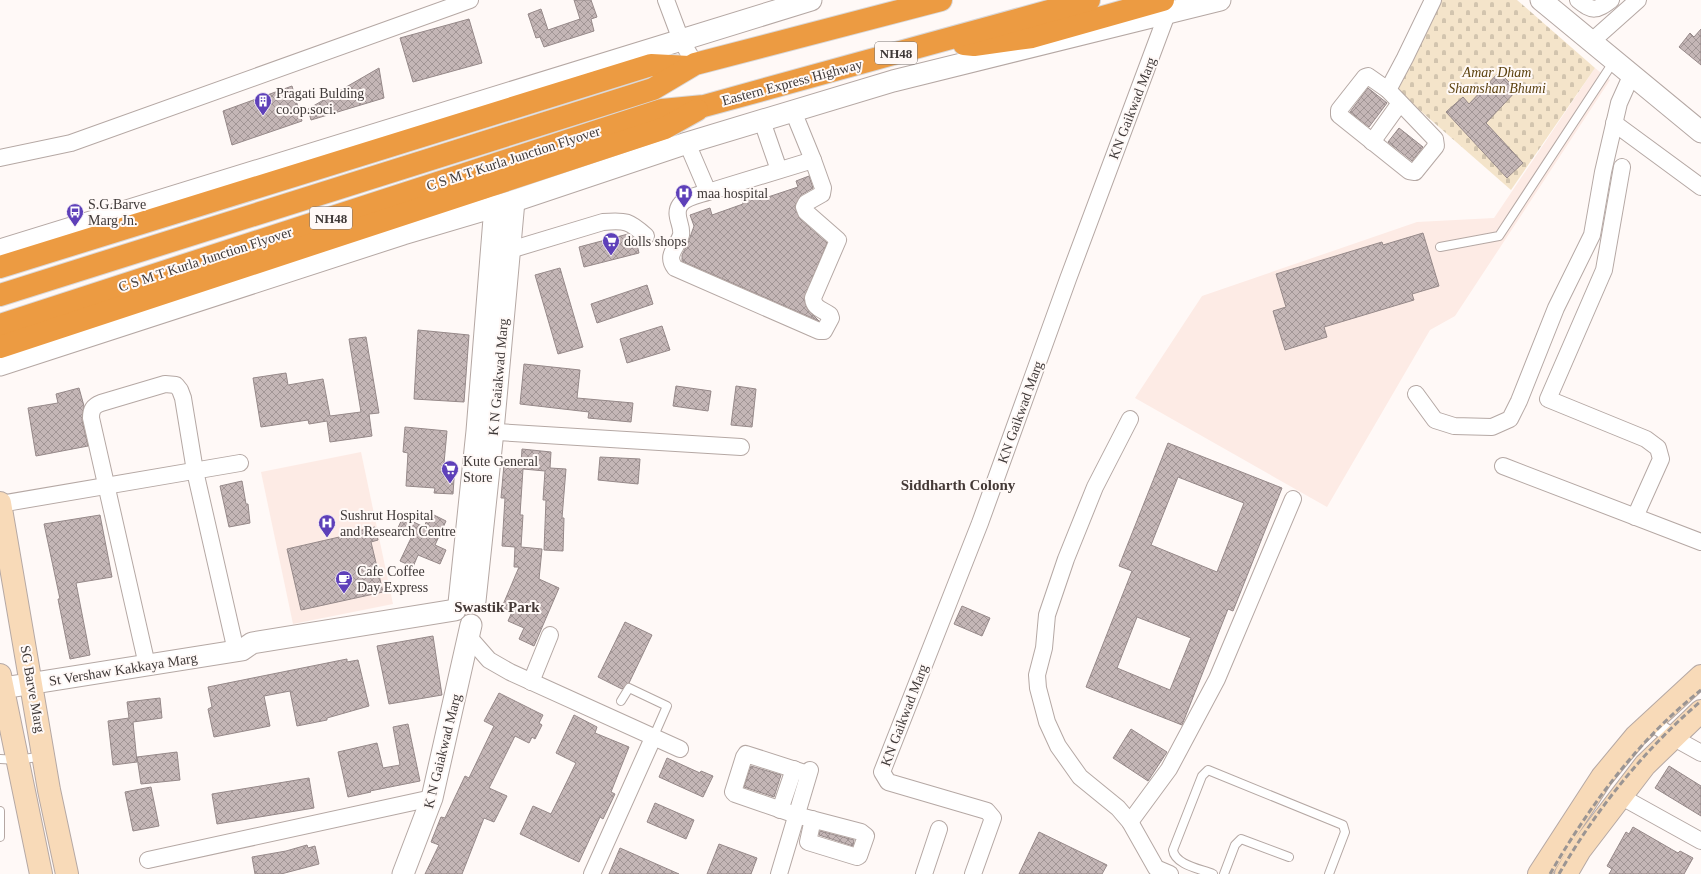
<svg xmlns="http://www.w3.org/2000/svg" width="1701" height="874" font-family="'Times New Roman',serif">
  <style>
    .built { fill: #fdebe5 }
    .cemetery { fill: url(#cemetery-stones) }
    .building { fill: url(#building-cross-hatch); stroke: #968989; fill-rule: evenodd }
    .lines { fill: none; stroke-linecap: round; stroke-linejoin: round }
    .service-casing { stroke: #b5a8a4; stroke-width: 10 }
    .minor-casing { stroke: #b5a8a4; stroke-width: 18 }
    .tertiary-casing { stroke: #b5a8a4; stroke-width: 23 }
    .secondary-casing { stroke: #b5a8a4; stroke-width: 24 }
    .trunk-casing { stroke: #d9d7d7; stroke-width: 24 }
    .service { stroke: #fff; stroke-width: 8 }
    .minor { stroke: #fff; stroke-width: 16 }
    .tertiary { stroke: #fff; stroke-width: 21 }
    .secondary { stroke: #f8dab8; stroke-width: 22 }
    .trunk { stroke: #ec9b42; stroke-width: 22 }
    .rail { stroke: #9b9593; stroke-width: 3; stroke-dasharray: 6 3; stroke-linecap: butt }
    .labels { text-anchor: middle; stroke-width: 4; stroke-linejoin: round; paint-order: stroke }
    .shield { fill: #fff9f7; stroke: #797371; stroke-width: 1 }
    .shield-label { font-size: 13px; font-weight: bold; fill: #3f3938 }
    .park-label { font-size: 14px; font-style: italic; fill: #5e4412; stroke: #fff9f7 }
    .street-label { font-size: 14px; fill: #3f3938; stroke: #fff9f7 }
    .poi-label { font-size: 14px; fill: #3f3938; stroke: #fff9f7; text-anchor: start }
    .neighbourhood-label { font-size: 15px; font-weight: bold; fill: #443936; stroke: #fff9f7 }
  </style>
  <defs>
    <pattern id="cemetery-stones" width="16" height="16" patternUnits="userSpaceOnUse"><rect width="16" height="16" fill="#f4e4ca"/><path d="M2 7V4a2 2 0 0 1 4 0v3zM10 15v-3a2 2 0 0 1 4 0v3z" fill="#d2c4ae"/></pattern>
    <pattern id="building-cross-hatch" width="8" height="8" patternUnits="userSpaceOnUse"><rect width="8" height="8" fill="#c4b6b6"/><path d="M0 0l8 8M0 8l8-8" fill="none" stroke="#a19595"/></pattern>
  </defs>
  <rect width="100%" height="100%" fill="#fff9f7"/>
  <g class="built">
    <path d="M1595,68L1610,80L1455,316L1430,330L1327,507L1135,398L1202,296L1417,222L1494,218Z"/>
    <path d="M361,452L393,604L293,624L261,472Z"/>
  </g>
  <path class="cemetery" d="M1431,0H1517L1595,68L1511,190L1391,85Z"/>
  <g class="building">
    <path d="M574,0H591L597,17L591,19L594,31L544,47L540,37L536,38L528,14L541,9L548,30L580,19Z"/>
    <path d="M469,19L482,63L413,82L400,38Z"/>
    <path d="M1701,29V65L1679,47L1690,33L1694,37Z"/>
    <path d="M379,68L384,98L311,120L308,109Z"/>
    <path d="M1499,72L1517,90L1486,123L1523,163L1507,178L1446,112L1463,97L1469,104Z"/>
    <path d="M292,86L302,121L232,145L223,111Z"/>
    <path d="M1368,88L1387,103L1369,127L1350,112Z"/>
    <path d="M1399,128L1423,147L1412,161L1388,142Z"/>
    <path d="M809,176L813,188L801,195L795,207L800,219L827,243L804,299L808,310L819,321L682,261V255L688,243L694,226L690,215L710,208L712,215L743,204L742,199L766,191L768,197L798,187L796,181Z"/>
    <path d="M1423,233L1439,286L1412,294L1414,300L1324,327L1327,337L1285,350L1273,311L1286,307L1276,274L1382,242L1383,245Z"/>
    <path d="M628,234L636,240L639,253L584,267L579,247Z"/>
    <path d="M560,268L583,347L558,354L535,275Z"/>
    <path d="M647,285L653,304L597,323L591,304Z"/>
    <path d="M662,326L670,350L627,363L620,339Z"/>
    <path d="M418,330L469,335L464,402L414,399Z"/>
    <path d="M366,337L379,413L369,414L372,436L330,442L327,421L309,424L308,420L261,427L253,378L286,373L288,385L323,379L330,416L361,412L349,339Z"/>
    <path d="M524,364L580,370L577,398L633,403L631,422L588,418L589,412L520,404Z"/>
    <path d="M676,386L711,391L708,411L673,406Z"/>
    <path d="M736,386L756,389L752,427L731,425Z"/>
    <path d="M79,388L84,406L82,420L88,446L36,456L28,408L58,403L56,394Z"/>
    <path d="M405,427L447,431L444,463L455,464L453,494L434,493L435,488L406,486L408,453L403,452Z"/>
    <path d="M1168,443L1282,488L1233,611L1228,609L1182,725L1086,687L1132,571L1119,566ZM1178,477L1244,503L1217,572L1151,545ZM1137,617L1191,638L1170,690L1117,668Z"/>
    <path d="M522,449L551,452L550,468L566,469L562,518H564L563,551L544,550L546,500H543L545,471L523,469L520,515H523L521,547L542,549L539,579L559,588L534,646L519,639L524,628L508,621L512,612L502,607L519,567H514L515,547L502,546L505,498H501L504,464L521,465Z"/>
    <path d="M600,457L640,459L638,484L598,480Z"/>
    <path d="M242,481L246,504H248L250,523L229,527L220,486Z"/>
    <path d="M430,513L446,521L435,545L446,550L440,564L418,555L413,567L400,561L411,538L396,532L403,517L424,527Z"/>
    <path d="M100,515L112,577L76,583L90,655L70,659L58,599H60L44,524Z"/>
    <path d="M375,527L378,540L371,542L383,592L301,610L287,549L348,535V533Z"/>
    <path d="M962,606L990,618L982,636L954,624Z"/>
    <path d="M625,622L652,635L629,683L622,689L598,677Z"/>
    <path d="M433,636L442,695L389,704L377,646Z"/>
    <path d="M347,659V662L358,660L369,706L327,718V720L297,726L290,691L264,696L270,726L214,737L208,709L212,707L208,687Z"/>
    <path d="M499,693L543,715L539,723L542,725L535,739L532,737L529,743L515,736L489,788L507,796L494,822L484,818L462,874H425L439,845L431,842L441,817L445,818L465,776L469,778L494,726L484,721Z"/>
    <path d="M160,698L162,718L133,722L137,762L113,765L108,721L129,718L127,702Z"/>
    <path d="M574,715L597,727L595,733L629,747L611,792L615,794L603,819L600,817L579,862L520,834L533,806L551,814L576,763L556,753Z"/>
    <path d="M408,724L420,781L370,791L371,792L348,797L338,752L377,743L383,768L400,765L393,727Z"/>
    <path d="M1131,729L1167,752L1148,781L1113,758Z"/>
    <path d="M177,752L180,780L141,784L137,757Z"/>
    <path d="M667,758L700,773L701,771L713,776L703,797L659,777Z"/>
    <path d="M751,766L781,775L774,797L744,787Z"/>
    <path d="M1669,766L1701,786V816L1655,788Z"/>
    <path d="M309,778L314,808L217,824L212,794Z"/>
    <path d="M151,787L159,826L133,831L125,792Z"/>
    <path d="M655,803L694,820L686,839L647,822Z"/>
    <path d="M1633,827L1678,853L1680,851L1693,858L1684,874H1609L1612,869L1607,866L1626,832L1629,834Z"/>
    <path d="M820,831L854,840L853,846L819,835Z"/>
    <path d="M1039,832L1107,865L1102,874H1019Z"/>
    <path d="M719,844L757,858L751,874H707Z"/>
    <path d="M307,845L308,848L315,846L319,864L281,874H255L252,857L286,851Z"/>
    <path d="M620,848L679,874H609Z"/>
  </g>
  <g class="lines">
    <g class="service-casing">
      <g id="service">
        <path d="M1440,247L1499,236L1614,61"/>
        <path d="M621,701L629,688L667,706L653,738"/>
        <path d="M0,759L18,760L43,756"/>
        <path d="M0,811V837"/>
        <path d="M1213,874C1201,869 1175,865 1173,850L1202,776L1208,770L1343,825L1345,832L1329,874"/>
        <path d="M1224,874L1235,845L1241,839L1289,857"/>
      </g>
    </g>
    <g class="minor-casing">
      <g id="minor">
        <path d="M666,0L681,40L695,64"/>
        <path d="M1578,0C1593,12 1596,11 1611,0"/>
        <path d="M1592,41L1638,0"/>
        <path d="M1368,76L1388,90L1435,139L1436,146L1415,172L1409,171L1339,115V110L1365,77Z"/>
        <path d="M1388,90L1405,58L1433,0"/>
        <path d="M793,111L813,160"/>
        <path d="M762,121L779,170"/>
        <path d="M1614,123L1701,187"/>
        <path d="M1372,142L1400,103"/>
        <path d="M687,143L708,192C699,195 685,197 680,205C673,215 683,225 681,235C677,248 665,255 675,268L819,331H824L831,318L830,315C822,309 814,309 813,298L838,240L806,212L804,207L806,203L822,194L823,188L813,160L708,192"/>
        <path d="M0,158L71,143L470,0"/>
        <path d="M1622,167L1604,270L1548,399L1646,439L1658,448L1661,459L1635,517"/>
        <path d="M500,253L603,222C626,220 629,221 646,236"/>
        <path d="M1416,394L1435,420L1454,426L1492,427L1510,419L1519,401L1556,308L1592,235L1603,172L1619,103L1632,74"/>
        <path d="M1130,419L1095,487L1066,559L1047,615L1044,648L1037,675L1038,688L1047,722L1058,746L1080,777L1118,808L1130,822L1156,868L1170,874"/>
        <path d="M481,431L741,447"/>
        <path d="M1503,466L1701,542"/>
        <path d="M0,504L240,463"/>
        <path d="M468,636L489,660L510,672L680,749"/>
        <path d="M147,665L91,418C91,410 93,406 101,403L165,384L176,385L180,390L183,398L195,471L236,651"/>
        <path d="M531,682L550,635"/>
        <path d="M1651,722L1674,738L1701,753"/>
        <path d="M808,774L746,754L744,757L733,792L735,794L796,815L861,832L866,836L859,856L857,857L808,842L813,819"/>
        <path d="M1620,796L1701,841"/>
        <path d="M780,810L794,769"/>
        <path d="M1130,822L1169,769L1217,679L1293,499"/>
        <path d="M148,860L432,798"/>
        <path d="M592,874L653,738"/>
        <path d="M779,874L810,770"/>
        <path d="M924,874L939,829"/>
        <path d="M973,874L993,818L987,811L888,782L882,772L980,523L1068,279L1167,14"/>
      </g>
    </g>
    <g class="tertiary-casing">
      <g id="tertiary">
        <path d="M1541,0L1701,132"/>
        <path d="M0,250L811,0"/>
        <path d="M0,365L403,234L514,201L687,143L893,81L1220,0"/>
        <path d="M475,601L493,431L514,201"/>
        <path d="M459,603L477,431L495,206"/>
        <path d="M3,688L242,650L252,643L455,610"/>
        <path d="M403,874L432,798L471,625"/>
      </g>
    </g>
    <g class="secondary-casing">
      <g id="secondary">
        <path d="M0,503L49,790L67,874"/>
        <path d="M0,675L41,874"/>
        <path d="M1539,874L1602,777L1636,736L1701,676"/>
        <path d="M1566,874L1580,850L1645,765L1701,711"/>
      </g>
    </g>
    <g class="trunk-casing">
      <g id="trunk">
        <path d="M964,44L974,45L1032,37L1163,0"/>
        <path d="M0,267L651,65L689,67"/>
        <path d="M0,295L653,89L695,64L941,0"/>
        <path d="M0,325L662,110L704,106L1089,0"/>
        <path d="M0,347L665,128L697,110"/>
      </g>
    </g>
    <use href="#service" class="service"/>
    <use href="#minor" class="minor"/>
    <use href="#tertiary" class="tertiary"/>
    <use href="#secondary" class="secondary"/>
    <use href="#trunk" class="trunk"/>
    <g class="rail">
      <path d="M1550,874C1590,805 1638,740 1701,690"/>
      <path d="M1559,874C1597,808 1644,750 1701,701"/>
    </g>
  </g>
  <defs>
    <g id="building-pin" transform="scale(0.9)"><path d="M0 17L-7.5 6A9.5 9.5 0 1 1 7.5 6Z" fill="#5e40b9" stroke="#fff9f7"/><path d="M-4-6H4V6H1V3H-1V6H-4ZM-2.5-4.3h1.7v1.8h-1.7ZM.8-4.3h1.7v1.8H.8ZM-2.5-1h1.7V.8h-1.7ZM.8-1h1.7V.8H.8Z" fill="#fff"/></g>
    <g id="hospital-pin" transform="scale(0.9)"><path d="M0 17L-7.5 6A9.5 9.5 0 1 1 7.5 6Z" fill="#5e40b9" stroke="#fff9f7"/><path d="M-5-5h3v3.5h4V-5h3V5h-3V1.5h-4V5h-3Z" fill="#fff"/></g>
    <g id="bus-pin" transform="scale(0.9)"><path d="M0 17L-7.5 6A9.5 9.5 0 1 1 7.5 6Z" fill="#5e40b9" stroke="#fff9f7"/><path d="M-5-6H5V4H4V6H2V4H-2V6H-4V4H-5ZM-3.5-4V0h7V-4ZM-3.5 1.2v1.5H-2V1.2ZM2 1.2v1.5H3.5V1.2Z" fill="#fff"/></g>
    <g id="supermarket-pin" transform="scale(0.9)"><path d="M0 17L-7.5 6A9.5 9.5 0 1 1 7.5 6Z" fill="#5e40b9" stroke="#fff9f7"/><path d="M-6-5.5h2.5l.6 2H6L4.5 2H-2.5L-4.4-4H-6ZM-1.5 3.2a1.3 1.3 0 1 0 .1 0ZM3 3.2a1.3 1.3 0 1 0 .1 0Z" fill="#fff"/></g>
    <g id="cafe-pin" transform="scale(0.9)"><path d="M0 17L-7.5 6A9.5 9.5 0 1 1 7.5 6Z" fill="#5e40b9" stroke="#fff9f7"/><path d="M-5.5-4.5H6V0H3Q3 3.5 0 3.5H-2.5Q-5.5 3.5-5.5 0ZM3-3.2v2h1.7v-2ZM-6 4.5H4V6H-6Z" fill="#fff"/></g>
  </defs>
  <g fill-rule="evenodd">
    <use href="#building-pin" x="263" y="101"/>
    <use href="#hospital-pin" x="684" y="193"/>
    <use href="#bus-pin" x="75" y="212"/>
    <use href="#supermarket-pin" x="611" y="241"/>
    <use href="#supermarket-pin" x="450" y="469"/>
    <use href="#hospital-pin" x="327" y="523"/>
    <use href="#cafe-pin" x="344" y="579"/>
  </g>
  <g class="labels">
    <g class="shield">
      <rect x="875" y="42" width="42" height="22" rx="3"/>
      <rect x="310" y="207" width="42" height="22" rx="3"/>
    </g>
    <g class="shield-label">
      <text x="896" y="58">NH48</text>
      <text x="331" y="223">NH48</text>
    </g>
    <g class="park-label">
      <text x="1497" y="77">Amar Dham<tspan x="1497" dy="16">Shamshan Bhumi</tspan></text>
    </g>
    <g class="street-label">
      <text transform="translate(792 82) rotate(-15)" y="5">Eastern Express Highway</text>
      <text transform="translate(1132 108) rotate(-69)" y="5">KN Gaikwad Marg</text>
      <text transform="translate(513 158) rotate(-18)" y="5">C S M T Kurla Junction Flyover</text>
      <text transform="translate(205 259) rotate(-18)" y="5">C S M T Kurla Junction Flyover</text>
      <text transform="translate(498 377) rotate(-85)" y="5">K N Gaiakwad Marg</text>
      <text transform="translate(1020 412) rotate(-70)" y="5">KN Gaikwad Marg</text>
      <text transform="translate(123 669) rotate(-9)" y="5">St Vershaw Kakkaya Marg</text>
      <text transform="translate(33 689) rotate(80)" y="5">SG Barve Marg</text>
      <text transform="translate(904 715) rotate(-69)" y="5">KN Gaikwad Marg</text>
      <text transform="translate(442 751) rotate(-76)" y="5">K N Gaiakwad Marg</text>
    </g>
    <g class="poi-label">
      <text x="276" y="98">Pragati Bulding<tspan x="276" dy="16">co.op.soci.</tspan></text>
      <text x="697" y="198">maa hospital</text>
      <text x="88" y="209">S.G.Barve<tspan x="88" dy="16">Marg Jn.</tspan></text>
      <text x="624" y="246">dolls shops</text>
      <text x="463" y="466">Kute General<tspan x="463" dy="16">Store</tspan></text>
      <text x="340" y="520">Sushrut Hospital<tspan x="340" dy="16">and Research Centre</tspan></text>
      <text x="357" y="576">Cafe Coffee<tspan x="357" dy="16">Day Express</tspan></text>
    </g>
    <g class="neighbourhood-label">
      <text x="958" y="490">Siddharth Colony</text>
      <text x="497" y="612">Swastik Park</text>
    </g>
  </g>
</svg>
